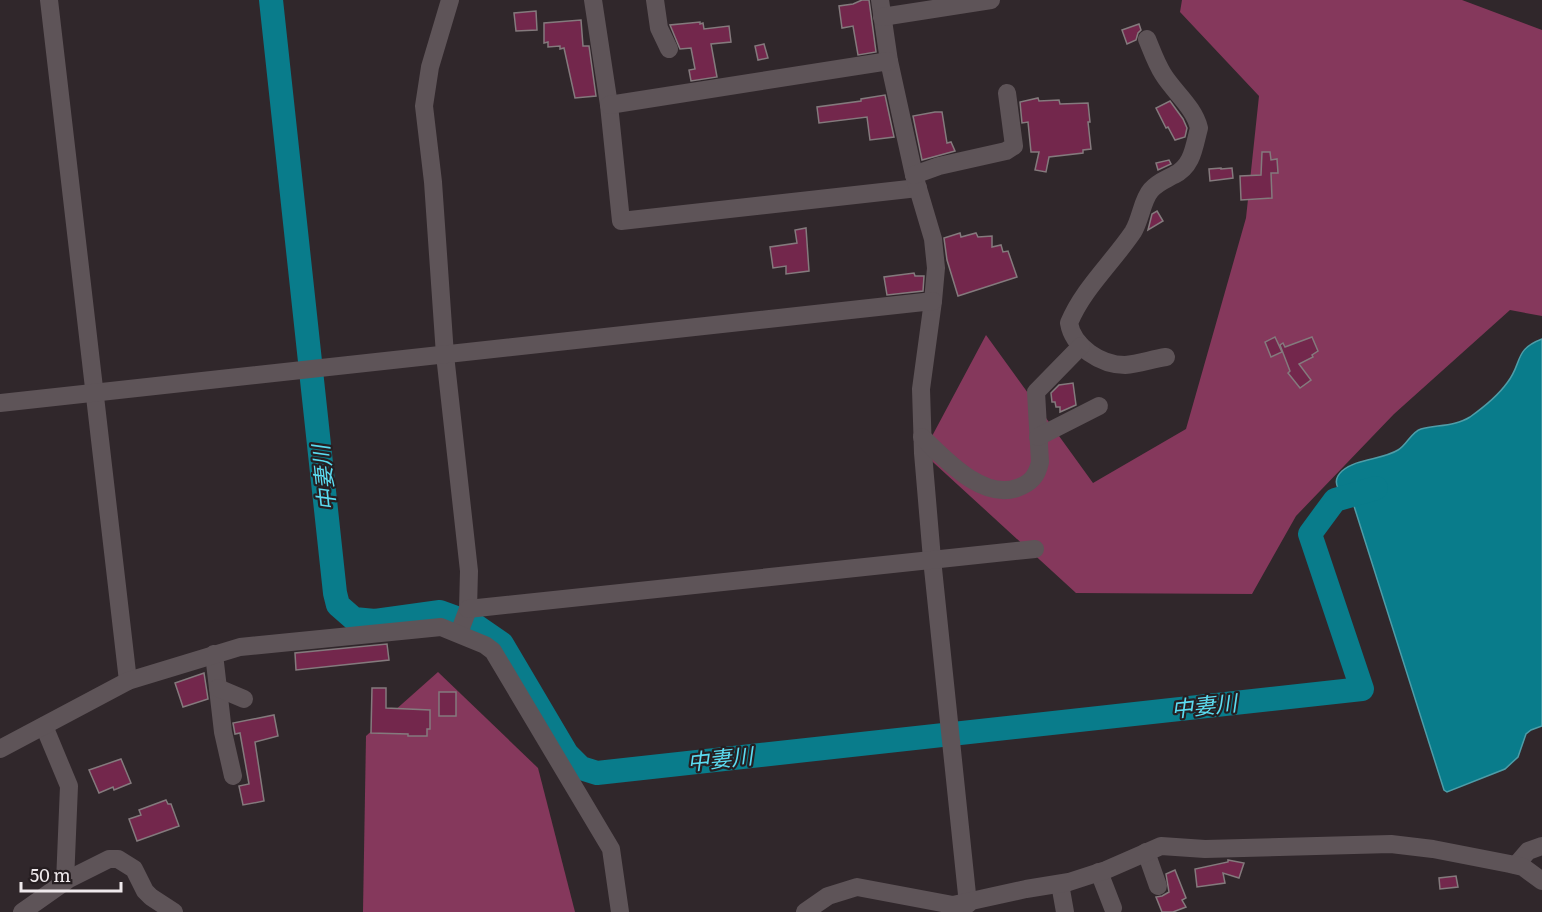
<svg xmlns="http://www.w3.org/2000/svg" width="1542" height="912" font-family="Literata,'Noto Sans JP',serif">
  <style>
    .forest { fill: #85385c }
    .water { fill: #097c8b; stroke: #4e9da8; stroke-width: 1.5 }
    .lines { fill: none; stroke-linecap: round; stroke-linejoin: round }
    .river { stroke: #097c8b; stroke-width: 24 }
    .building { fill: #73274c; stroke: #847a7d; stroke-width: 1.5 }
    .minor { stroke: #5e5458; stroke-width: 18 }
    .labels { text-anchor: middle; stroke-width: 4.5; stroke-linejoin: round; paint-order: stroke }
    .water-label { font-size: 22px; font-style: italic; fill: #5bdbf0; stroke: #261e21 }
  </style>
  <rect width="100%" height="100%" fill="#30272b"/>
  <g class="forest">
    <path d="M1182,0H1462L1542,30V316L1510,310L1394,414L1296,516L1252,594L1076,593L923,453L986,335L1093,483L1186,429L1246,218L1259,96L1180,12Z"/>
    <path d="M438,672L538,768L575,912H363L366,736Z"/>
  </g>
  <path class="water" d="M1542,339V726L1531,730L1526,734L1518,757L1505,769L1447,792L1444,790L1353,503C1343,495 1328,484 1342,471C1357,458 1382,460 1398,450C1407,445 1411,432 1421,429C1437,425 1456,426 1470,417C1484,407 1497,397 1507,383C1523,363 1513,350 1542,339Z"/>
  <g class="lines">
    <path class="river" d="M271,0L335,593L338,605L354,619L375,621L440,612L473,624L502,644L567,754L581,768L597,773L1362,689L1310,534L1335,500L1376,488"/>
  </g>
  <g class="building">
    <path d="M862,0H869L876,52L858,55L853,26L842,28L839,6L853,4Z"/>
    <path d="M536,11L537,30L516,31L514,13Z"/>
    <path d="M581,20L583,46H589L596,96L575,98L564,48L560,49V46L548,47V42L544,43V23Z"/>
    <path d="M700,22V24L703,23L704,29L729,26L731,42L711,44L717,77L691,81L689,70L695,69L691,48L680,49L670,25Z"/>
    <path d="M1139,24L1141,30L1138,33L1136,40L1127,44L1122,30Z"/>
    <path d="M764,44L768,58L758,60L755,46Z"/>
    <path d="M885,95L894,137L870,140L867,117L819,123L817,107L861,101V99Z"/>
    <path d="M1038,98L1039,101L1059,100L1060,104L1088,103L1090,122H1088L1091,149L1083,150V153L1049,157L1046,172L1035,170L1039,152H1031L1028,122L1022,123L1020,102Z"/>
    <path d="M1170,101L1183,119L1187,128L1185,137L1175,140L1168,127L1166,128L1156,108Z"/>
    <path d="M935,112H942L947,143L951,142L955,151L922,160L913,116Z"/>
    <path d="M1262,152H1270L1271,160L1277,159L1278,173H1271L1272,198L1241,200L1240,176L1261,175Z"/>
    <path d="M1169,160L1171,164L1158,170L1156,163Z"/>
    <path d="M1221,168V169L1232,168L1233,178L1210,181L1209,169Z"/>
    <path d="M1157,211L1163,221L1148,230L1152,214Z"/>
    <path d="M806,228L809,271L786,274V266L773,268L770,247L797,243L795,230Z"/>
    <path d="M960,233L961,237L976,233L978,237L992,236V247L1001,245L1003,252L1008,251L1017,277L958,296L947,260L944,238Z"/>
    <path d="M914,273L915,276H924L923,291L887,295L884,277Z"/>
    <path d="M1275,337L1282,352L1271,357L1265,342Z"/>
    <path d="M1312,337L1318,351L1312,355L1313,357L1299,364L1311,380L1300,388L1288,373L1290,371L1280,345L1283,343L1285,347Z"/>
    <path d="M1073,383L1076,405L1060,412V407H1056L1055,402H1052L1051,393L1059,385Z"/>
    <path d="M387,644L389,660L296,670L295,653Z"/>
    <path d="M204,673L208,699L183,707L175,683Z"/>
    <path d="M372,688H386V708L430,710V729H427V736H408V734L371,733Z"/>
    <rect x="439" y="692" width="17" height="24"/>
    <path d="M274,715L278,736L255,742L264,801L243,805L239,786L249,784L240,733L235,734L233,723Z"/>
    <path d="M121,759L131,783L114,790L113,787L99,793L89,770Z"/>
    <path d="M166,800L168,804H171L179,826L137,841L129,819L141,815L139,810Z"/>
    <path d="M1228,860L1244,863L1239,878L1223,873L1225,883L1197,887L1195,869L1228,862Z"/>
    <path d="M1175,870L1186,898L1182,900L1186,907L1173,912H1162L1156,897L1162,896L1169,892L1166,874Z"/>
    <path d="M1456,876L1458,887L1440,889L1439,878Z"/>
  </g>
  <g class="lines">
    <g class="minor">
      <path d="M49,0L128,681"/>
      <path d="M450,0L430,67L424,106L433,182L445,355L469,571L468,609L459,633"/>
      <path d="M593,0L609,105L621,221L918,188"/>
      <path d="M655,0L659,28L669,49"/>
      <path d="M880,0L889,61L914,175L933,239L936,268L933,301L921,389L923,453L932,559L968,904"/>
      <path d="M882,17L991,0"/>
      <path d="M1147,39C1152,51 1156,63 1163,74C1174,92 1194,107 1199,128C1194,146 1193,166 1174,175C1165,180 1158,182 1151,190C1142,200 1141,219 1133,232C1112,263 1083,289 1069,323C1073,347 1101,365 1125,365C1139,364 1152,359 1166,357"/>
      <path d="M609,105L889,61"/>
      <path d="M914,175L939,166L1006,151L1014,146L1007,93"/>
      <path d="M0,403L933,301"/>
      <path d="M922,437C945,459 982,500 1017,488C1031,483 1037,476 1040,462L1036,392L1081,346"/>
      <path d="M1038,437L1099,406"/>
      <path d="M468,609L1035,549"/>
      <path d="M214,654L223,732L233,776"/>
      <path d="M218,688L244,699"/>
      <path d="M44,726L69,786L65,882"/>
      <path d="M0,749L128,681L240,647L441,627L485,645L493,651L611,849L620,912"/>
      <path d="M1146,852L1158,886"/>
      <path d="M1516,865L1528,851L1542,846"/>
      <path d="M1099,872L1113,908"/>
      <path d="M1060,884L1065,912"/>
      <path d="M22,912L69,879L109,859H118L134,869L145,891L151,897L174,912"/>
      <path d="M805,912L828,896L857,887L953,905L1026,889L1069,882L1106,870L1161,846L1205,849L1391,844L1433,849L1510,864L1523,867L1542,881"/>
    </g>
  </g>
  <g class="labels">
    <g class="water-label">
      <text transform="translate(324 478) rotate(-96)" y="8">中妻川</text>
      <text transform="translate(1204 706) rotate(-6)" y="8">中妻川</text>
      <text transform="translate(720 759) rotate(-6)" y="8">中妻川</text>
    </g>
  </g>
  <path d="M21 882v9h100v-9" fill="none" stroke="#efe9ec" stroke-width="3"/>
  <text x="30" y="882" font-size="18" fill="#efe9ec" stroke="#261e21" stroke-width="4.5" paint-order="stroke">50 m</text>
</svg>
